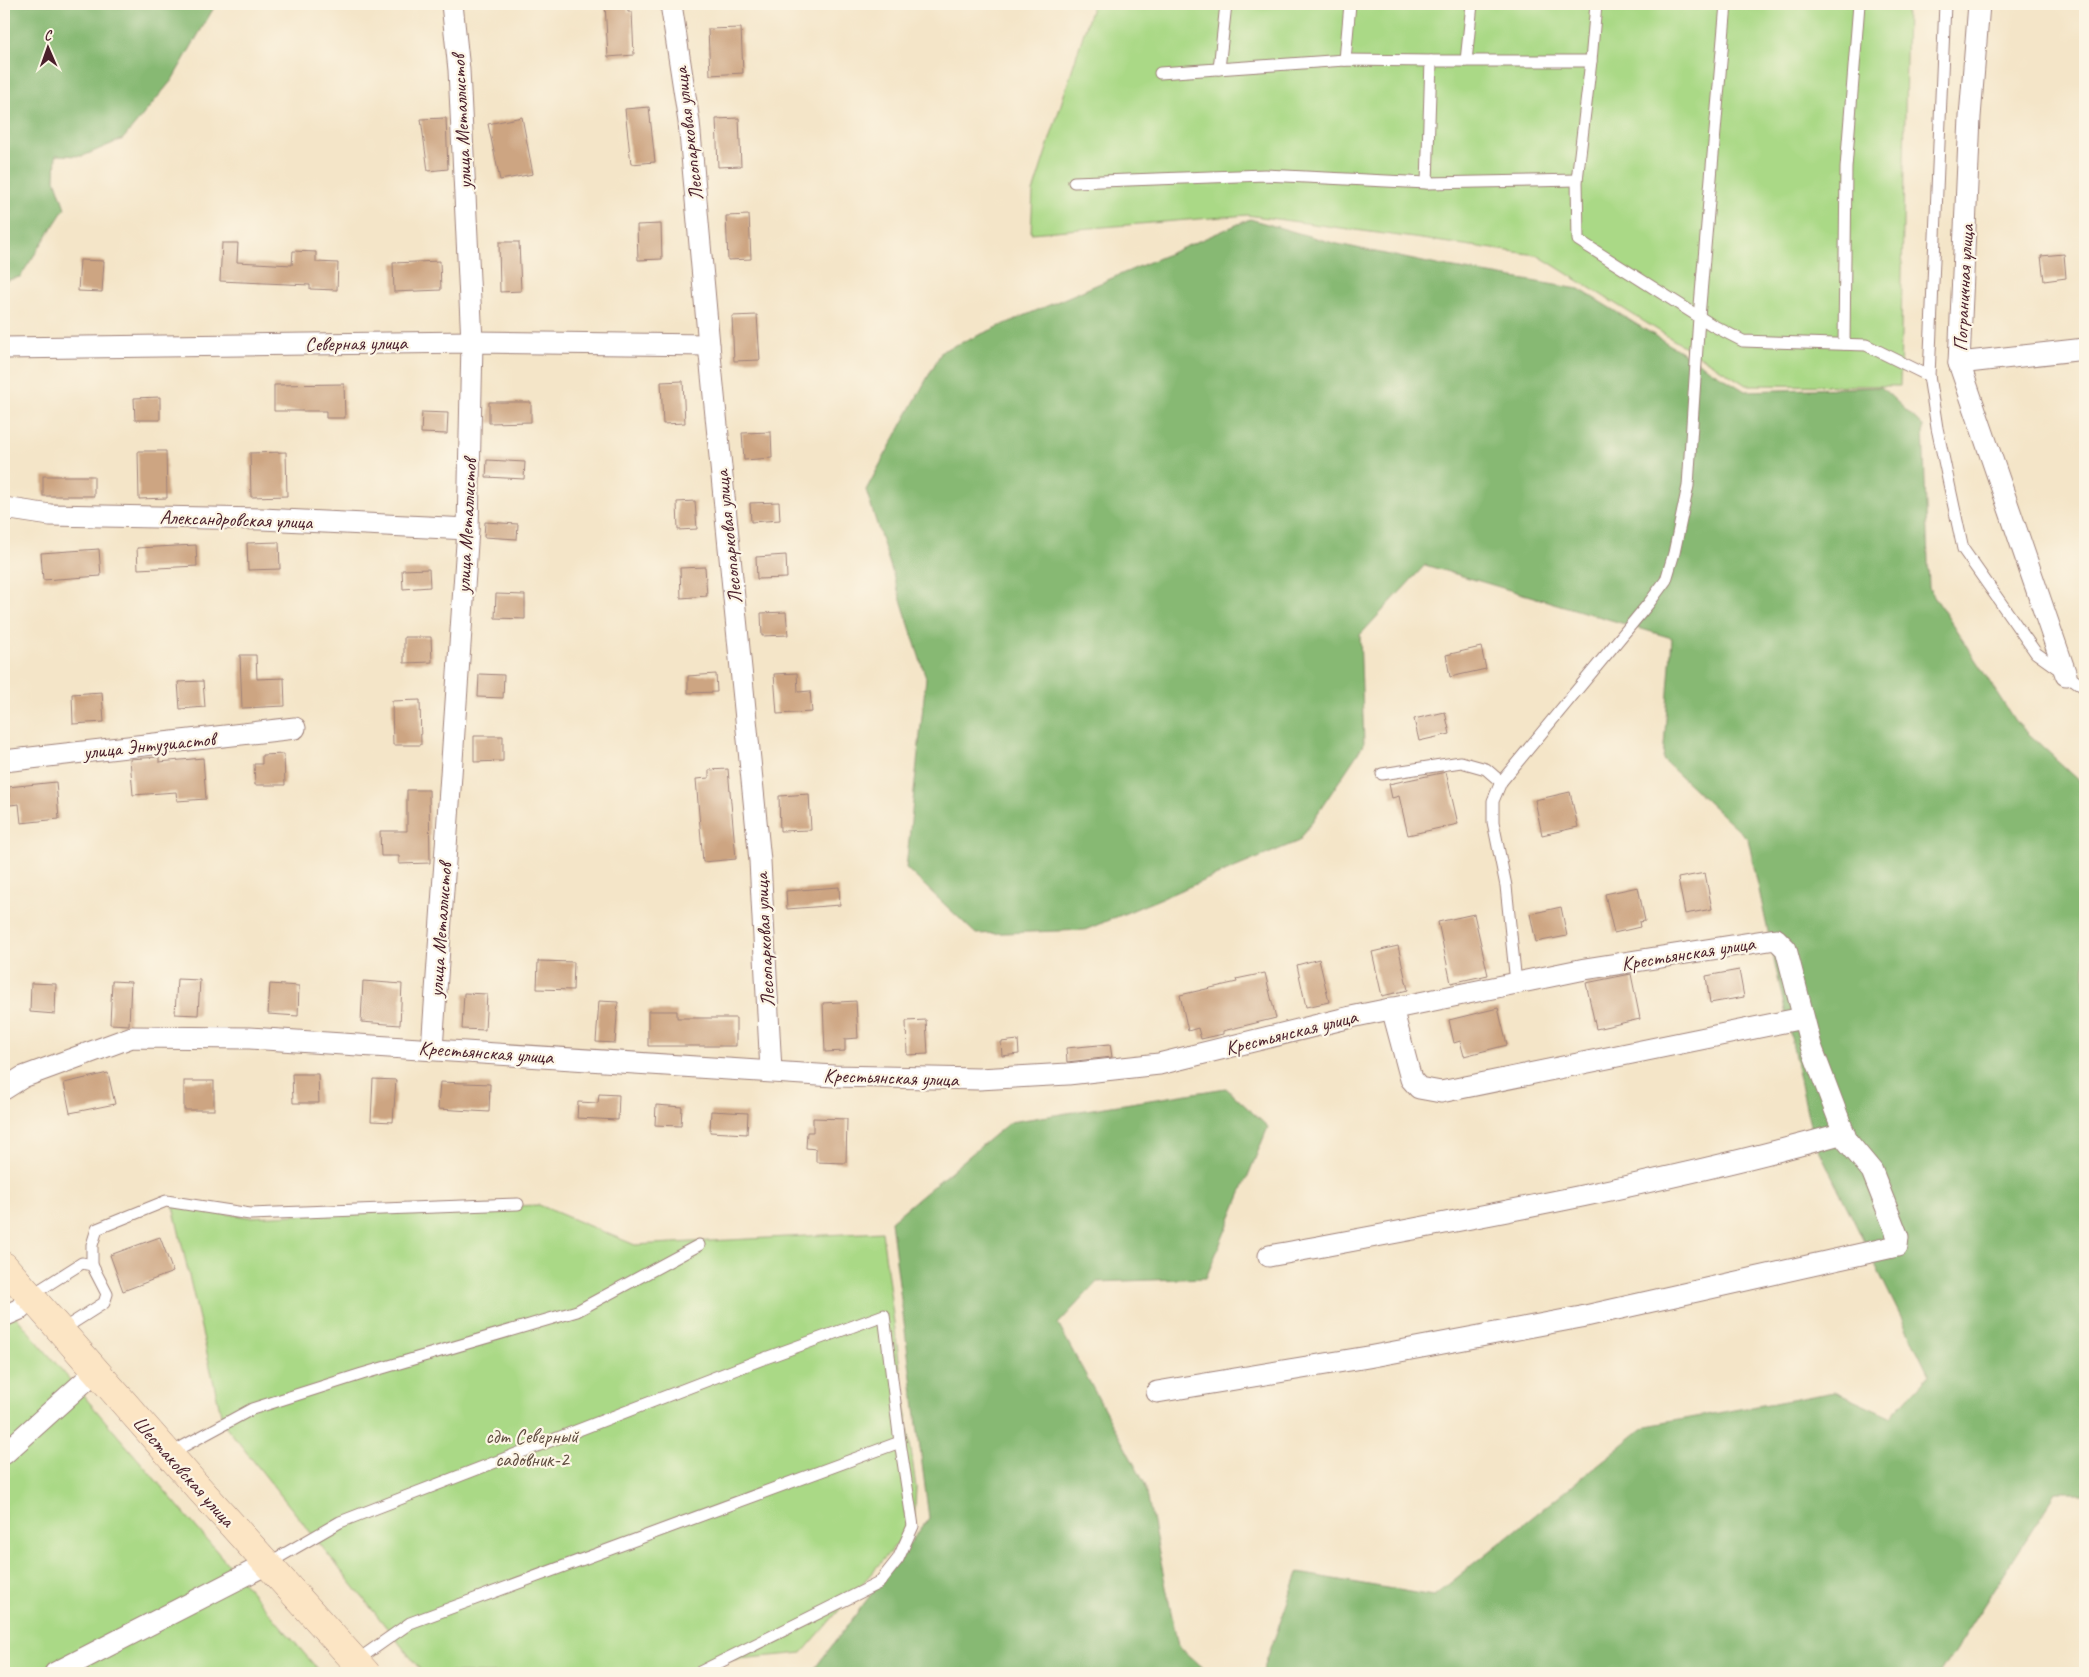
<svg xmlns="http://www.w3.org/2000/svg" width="2089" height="1677" font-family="Caveat,sans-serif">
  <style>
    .green { fill: #aad986; stroke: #7a7c58 }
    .forest { fill: #87b973; stroke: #686c4f }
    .building { fill: #cda582 }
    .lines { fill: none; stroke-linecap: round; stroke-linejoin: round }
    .lane-casing { stroke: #9f827a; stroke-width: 13 }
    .street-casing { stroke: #9f827a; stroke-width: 23 }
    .secondary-casing { stroke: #9f827a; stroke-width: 29 }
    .lane { stroke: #fff; stroke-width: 11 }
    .street { stroke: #fff; stroke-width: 21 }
    .secondary { stroke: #fce5c4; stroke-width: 28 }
    .labels { text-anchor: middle; stroke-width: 4.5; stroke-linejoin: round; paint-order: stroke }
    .street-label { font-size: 20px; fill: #4a1f2b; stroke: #fcf5e5 }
    .park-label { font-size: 20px; fill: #624e42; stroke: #fcf5e5 }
  </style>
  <rect width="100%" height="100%" fill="#fcf5e5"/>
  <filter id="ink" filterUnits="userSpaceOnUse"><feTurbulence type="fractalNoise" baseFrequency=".02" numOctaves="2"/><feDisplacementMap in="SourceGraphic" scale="10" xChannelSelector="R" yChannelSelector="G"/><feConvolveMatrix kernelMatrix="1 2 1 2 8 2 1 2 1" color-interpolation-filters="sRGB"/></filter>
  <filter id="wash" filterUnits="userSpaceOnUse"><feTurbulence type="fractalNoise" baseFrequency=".0096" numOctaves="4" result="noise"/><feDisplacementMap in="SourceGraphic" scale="20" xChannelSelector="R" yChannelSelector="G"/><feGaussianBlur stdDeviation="1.12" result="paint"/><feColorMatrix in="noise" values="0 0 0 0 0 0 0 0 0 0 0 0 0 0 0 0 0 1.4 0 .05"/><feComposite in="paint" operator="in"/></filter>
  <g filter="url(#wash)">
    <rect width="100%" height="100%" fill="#f4e5c8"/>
    <g class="green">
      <path d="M1093,4H1907L1900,386L1746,385L1537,255L1247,215L1031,233L1033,192Z"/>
      <path d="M539,1205L635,1245L882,1232L916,1488L914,1524L802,1653L708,1662L684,1673H423L223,1423L173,1206L248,1217Z"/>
      <path d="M4,1302L17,1318L321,1673H4Z"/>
    </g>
    <g class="forest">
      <path d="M4,4H216L172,80L123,139L83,156L56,155L55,179L65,208L20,277L4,281Z"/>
      <path d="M1250,219L1333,243L1442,266L1579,289L1745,391L1881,387L1923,426L1929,588L2015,721L2085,786V1493H2056L1940,1673H1262L1298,1573L1434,1596L1646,1426L1835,1392L1890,1417L1929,1375L1812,1135L1748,839L1663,760L1672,638L1425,565L1360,635L1364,744L1299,841L1085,930L976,934L906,868L926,678L866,490L942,351Z"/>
      <path d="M1226,1088L1268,1127L1206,1278L1097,1282L1058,1324L1145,1484L1178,1646L1208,1673H771L812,1672L929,1518L891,1221L1010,1122Z"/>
    </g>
    <g id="blocks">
      <g class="building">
        <path d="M605,4H627L628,12H632L634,55L608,57Z"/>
        <path d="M741,28L743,73L710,75L708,29Z"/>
        <path d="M649,107L655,162L631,164L625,109Z"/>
        <path d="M522,117L533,174L500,180L488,124Z"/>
        <path d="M446,118L448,169L428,171L421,119Z"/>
        <path d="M739,118L741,166L718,167L716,119Z"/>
        <path d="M749,215L751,259L728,260L726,216Z"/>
        <path d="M661,224L662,259L638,260L637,225Z"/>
        <path d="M499,242H519L521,291L500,292Z"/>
        <path d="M222,243H238L237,262L292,265L293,251L316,252V262L338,263L337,290L310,289V285L220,281Z"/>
        <path d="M2064,254L2066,278L2044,281L2041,256Z"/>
        <path d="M80,260L104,261L102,292L78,291Z"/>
        <path d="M440,261L441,290L394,292L393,263Z"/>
        <path d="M757,315L760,360L734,361L732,316Z"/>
        <path d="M683,381L685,423L663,424L661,382Z"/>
        <path d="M344,384L345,418H326V411H274V385Z"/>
        <path d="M160,397V420H135L134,398Z"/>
        <path d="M489,402H531V422L489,423Z"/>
        <path d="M422,412L448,413L447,434L421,433Z"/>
        <path d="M771,432L772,458L744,460L742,433Z"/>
        <path d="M138,451H166L167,498L139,499Z"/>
        <path d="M286,452L287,496L251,497L250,453Z"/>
        <path d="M487,460L525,462L524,479L486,477Z"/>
        <rect x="43" y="476" width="51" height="20"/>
        <path d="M695,501L697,529L678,530L677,502Z"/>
        <path d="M779,502L780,520L751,522L750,503Z"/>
        <path d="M485,522L518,524L517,539L484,537Z"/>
        <path d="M279,542L280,569L248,570L247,543Z"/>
        <path d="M196,545L197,566L138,569L137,548Z"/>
        <path d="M99,549L101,576L43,580L41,553Z"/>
        <path d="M786,555L787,578L757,579L756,557Z"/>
        <path d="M705,567L707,596L681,598L680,568Z"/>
        <path d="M429,569L430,587L403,589L402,570Z"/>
        <path d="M496,594L525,595V619L495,618Z"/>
        <path d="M786,612L788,635L762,636L761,613Z"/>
        <path d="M404,637H431L432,662L404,663Z"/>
        <path d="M1481,647L1486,669L1450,677L1446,655Z"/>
        <path d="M240,655H256L257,679L284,678L285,706L242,708Z"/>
        <path d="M797,673L798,692L810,691L812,712L777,714L774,674Z"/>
        <path d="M479,674L504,675L503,698L478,697Z"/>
        <path d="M716,674L717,692L688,693V676Z"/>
        <path d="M203,681L205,707L180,709L178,682Z"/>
        <path d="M102,692L104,722L73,724L72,694Z"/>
        <path d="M420,700L421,745H393L392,701Z"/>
        <path d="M1445,712L1450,734L1419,741L1414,719Z"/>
        <path d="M474,736H503V761L474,762Z"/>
        <path d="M284,754L285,785H255L254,764H262V755Z"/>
        <path d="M159,757V762L203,758L206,799L177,801L176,792L133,795L130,759Z"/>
        <path d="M728,769L736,859L703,862L696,779L709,778V770Z"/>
        <path d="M1446,772L1458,824L1408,835L1399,796L1392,798L1389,784Z"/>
        <path d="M56,782L59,819L21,823L19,804L10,805L8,787Z"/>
        <path d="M407,790H429L430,863L399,864V856H381L380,831H407Z"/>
        <path d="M1570,792L1578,827L1542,835L1535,800Z"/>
        <path d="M809,794L811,830L780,831L779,796Z"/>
        <path d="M1705,873L1712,909L1685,914L1678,878Z"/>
        <path d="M839,887L840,905L787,909L786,891Z"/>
        <path d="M1638,887L1645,921L1639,922L1640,927L1614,933L1605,894Z"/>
        <path d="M1561,907L1567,936L1536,942L1530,914Z"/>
        <path d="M1474,914L1488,975L1451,983L1438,922Z"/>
        <path d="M1398,946L1408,990L1382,996L1372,952Z"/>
        <path d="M1319,959L1329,1002L1306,1007L1297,965Z"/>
        <path d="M538,961L574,962L573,990L537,989Z"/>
        <path d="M1739,970L1744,997L1710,1003L1706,976Z"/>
        <path d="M1265,973L1276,1018L1223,1031V1034L1201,1039L1198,1028L1188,1031L1180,995L1237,982L1236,979Z"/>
        <path d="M1631,974L1640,1019L1596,1029L1586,983Z"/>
        <path d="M177,979L200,980L198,1015L175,1014Z"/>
        <path d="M112,981L131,982L129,1025L110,1024Z"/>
        <path d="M363,981L402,984L400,1025L361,1022Z"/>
        <path d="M31,983L56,984L55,1014L30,1012Z"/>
        <path d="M270,984L299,986L298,1016L268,1014Z"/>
        <path d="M464,993L487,994L485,1030L462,1029Z"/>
        <path d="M599,1001L618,1002L615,1043L596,1042Z"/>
        <path d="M856,1001L858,1038L845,1039V1051L825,1052L823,1003Z"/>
        <path d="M1498,1008L1507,1045L1464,1056L1460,1041L1454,1043L1449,1020Z"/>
        <path d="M648,1011H677V1018H736V1046H648Z"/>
        <path d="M926,1020L928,1054L907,1055L906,1021Z"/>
        <path d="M1018,1040L1019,1054L1002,1056L1001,1042Z"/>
        <path d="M1110,1044L1112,1057L1067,1062L1066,1048Z"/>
        <path d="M108,1073L115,1104L70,1113L64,1083Z"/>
        <path d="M292,1074H318L319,1103H293Z"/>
        <path d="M373,1079L396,1080L393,1122L371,1121Z"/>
        <rect x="184" y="1081" width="30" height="29"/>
        <path d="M440,1082L490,1084L489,1112L438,1109Z"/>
        <path d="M599,1094L619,1095L618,1120L577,1118L578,1102L598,1103Z"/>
        <path d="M656,1105L682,1107L681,1126L655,1125Z"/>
        <path d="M711,1111L748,1113L747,1134L710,1132Z"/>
        <path d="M813,1118L847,1119L846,1163L816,1162V1149L806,1148L807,1132H813Z"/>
        <path d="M160,1237L173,1272L123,1291L110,1255Z"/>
      </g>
    </g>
  </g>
  <g filter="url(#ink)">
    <use href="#blocks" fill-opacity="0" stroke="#9f827a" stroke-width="1"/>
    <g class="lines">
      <g class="lane-casing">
        <g id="lane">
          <path d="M1945,4L1929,376L1937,428L1963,549L2036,653L2085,688"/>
          <path d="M1345,60L1350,4"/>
          <path d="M1431,61H1591L1596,4"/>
          <path d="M1466,61L1472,4"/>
          <path d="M1591,61L1577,180L1578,240L1712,325L1743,341L1866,345L1929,376"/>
          <path d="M1219,69L1226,4"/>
          <path d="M1160,73L1345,60L1431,61L1427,183L1577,180"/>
          <path d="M1074,182L1265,175L1427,183"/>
          <path d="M1844,344L1846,168L1859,4"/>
          <path d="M1382,774L1461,762L1486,769L1501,782"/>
          <path d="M1516,983L1506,886L1493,822V801L1501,782L1649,603L1666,580L1674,553L1688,486L1699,317L1726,4"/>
          <path d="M92,1265V1245L97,1229L166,1201L250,1214L518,1204"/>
          <path d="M30,1296L82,1263L92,1265L107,1294L104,1303L60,1331"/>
          <path d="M169,1454L252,1409L362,1374L577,1311L699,1245"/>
          <path d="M267,1564L340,1522L760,1360L884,1315L900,1442L913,1526L898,1559L879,1583L698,1673"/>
          <path d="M356,1661L410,1623L900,1442"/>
        </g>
      </g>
      <g class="street-casing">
        <g id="street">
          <path d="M671,4L689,122L709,345L760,861L771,1071"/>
          <path d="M1979,4L1970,117L1959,363L2066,675"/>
          <path d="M4,348L472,342L709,345"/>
          <path d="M1959,363L2085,349"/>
          <path d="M4,508L50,515L262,519L468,529"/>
          <path d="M4,761L295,728"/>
          <path d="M1392,1008L1411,1079L1419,1088L1441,1092L1803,1018"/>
          <path d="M432,1049L468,529L472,342L459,70L452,4"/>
          <path d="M4,1089L23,1077L132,1037L250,1038L834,1076L979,1079L1068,1074L1159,1064L1351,1017L1585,969L1776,939L1786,949L1811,1046L1847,1141L1872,1171L1898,1237L1897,1246L1581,1317L1368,1357L1157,1392"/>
          <path d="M1269,1256C1462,1220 1656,1186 1844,1133"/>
          <path d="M4,1316L20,1309L30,1296"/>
          <path d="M4,1454L96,1371"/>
          <path d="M55,1673L267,1564"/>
        </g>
      </g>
      <g class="secondary-casing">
        <path id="secondary" d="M4,1266L195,1484L366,1673"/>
      </g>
      <use href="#lane" class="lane"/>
      <use href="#street" class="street"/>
      <use href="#secondary" class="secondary"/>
    </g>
  </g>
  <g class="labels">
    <g class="street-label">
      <text transform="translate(461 122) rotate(-93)" y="7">улица Металлистов</text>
      <text transform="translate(688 134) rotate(-97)" y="7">Лесопарковая улица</text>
      <text transform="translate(1963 288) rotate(-87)" y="7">Пограничная улица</text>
      <text transform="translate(356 343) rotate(-1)" y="7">Северная улица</text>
      <text transform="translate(236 519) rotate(2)" y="7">Александровская улица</text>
      <text transform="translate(466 526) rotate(-87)" y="7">улица Металлистов</text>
      <text transform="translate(728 537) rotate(-96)" y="7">Лесопарковая улица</text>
      <text transform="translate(149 745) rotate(-6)" y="7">улица Энтузиастов</text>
      <text transform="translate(440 930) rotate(-86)" y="7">улица Металлистов</text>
      <text transform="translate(764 940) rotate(-93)" y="7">Лесопарковая улица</text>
      <text transform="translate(1688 953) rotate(-9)" y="7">Крестьянская улица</text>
      <text transform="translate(1291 1032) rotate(-14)" y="7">Крестьянская улица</text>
      <text transform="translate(486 1052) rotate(4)" y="7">Крестьянская улица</text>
      <text transform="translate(891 1077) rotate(2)" y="7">Крестьянская улица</text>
      <text transform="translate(184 1471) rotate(48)" y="7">Шестаковская улица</text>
    </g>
    <g class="park-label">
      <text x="532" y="1443">сдт Северный<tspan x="532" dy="23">садовник-2</tspan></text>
    </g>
  </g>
  <rect width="2089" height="1677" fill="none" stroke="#fcf5e5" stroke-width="20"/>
  <g transform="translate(48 48) rotate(358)" stroke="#fcf5e5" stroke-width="4" paint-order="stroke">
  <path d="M0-4L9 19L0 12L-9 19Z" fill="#4a1f2b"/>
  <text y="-8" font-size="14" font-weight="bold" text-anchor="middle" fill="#4a1f2b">С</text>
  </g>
</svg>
